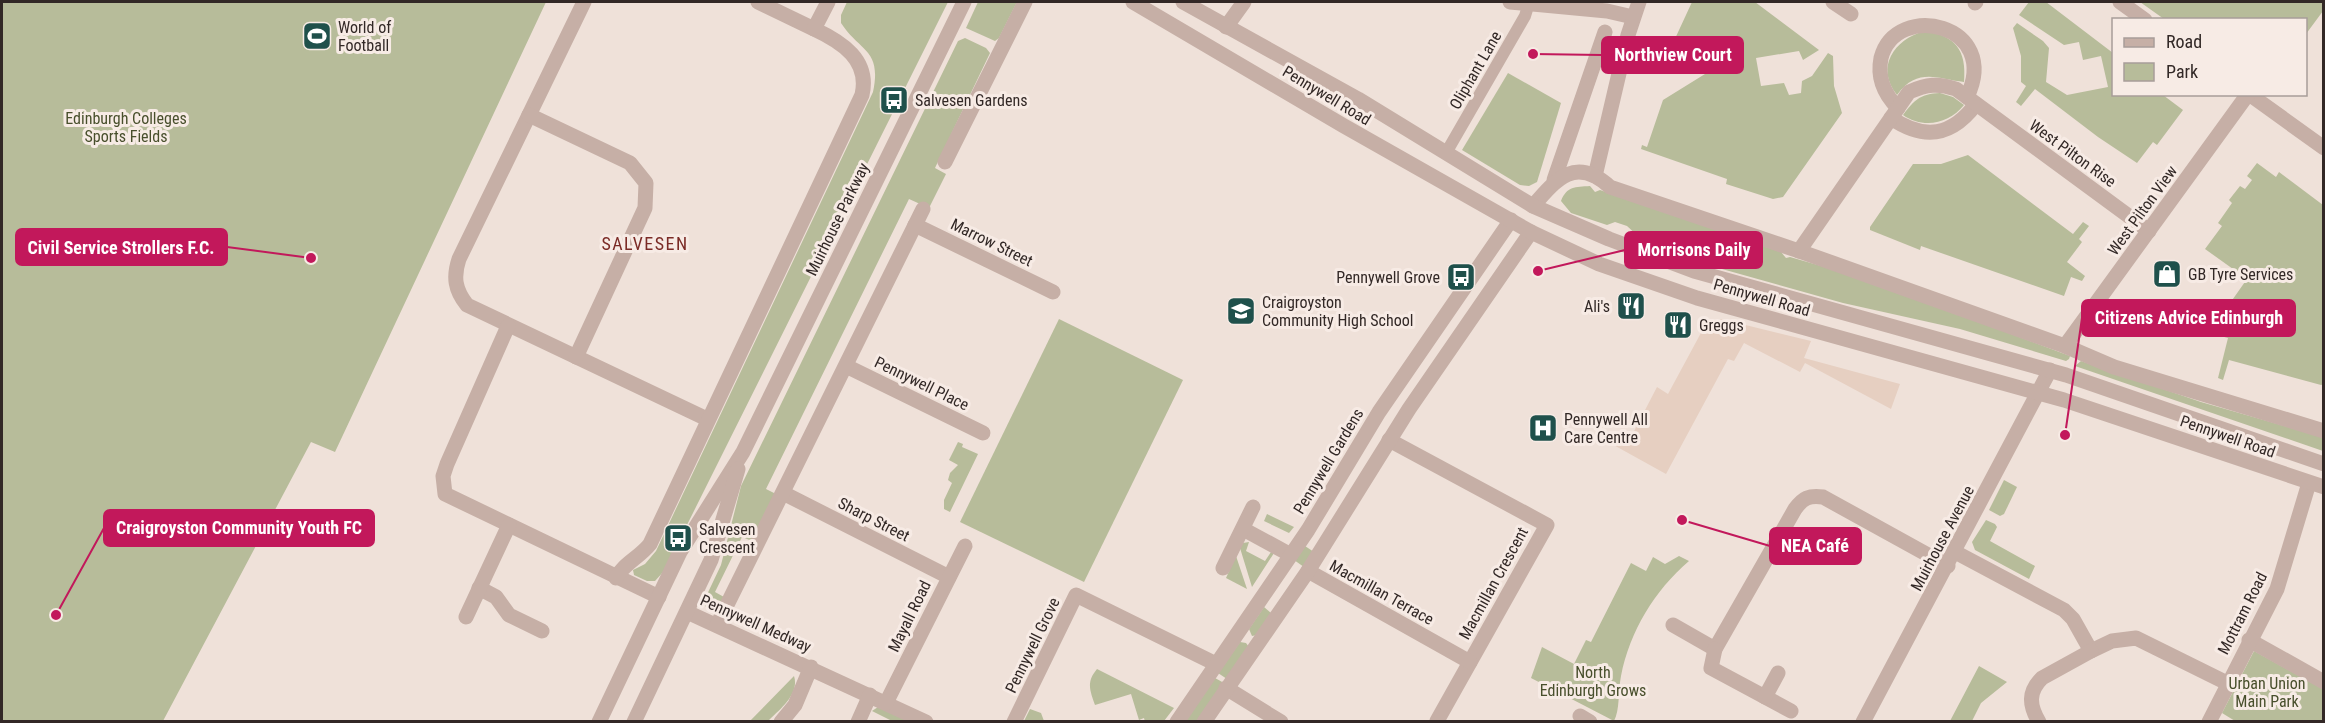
<svg xmlns="http://www.w3.org/2000/svg" width="2325" height="723" font-family="'Roboto Condensed',sans-serif">
  <style>
    .green { fill: #b7bc9a }
    .plaza { fill: #e6cfc1 }
    .lines { fill: none; stroke-linecap: round; stroke-linejoin: round }
    .pedestrian { stroke: #c6afa6; stroke-width: 12 }
    .minor { stroke: #c6afa6; stroke-width: 15 }
    .tertiary { stroke: #c6afa6; stroke-width: 15 }
    .labels { text-anchor: middle; stroke-width: 6; stroke-linejoin: round; paint-order: stroke }
    .poi-label { font-size: 16px; fill: #322826; stroke: #f7ebe5; text-anchor: start }
    .street-label { font-size: 16px; fill: #322826; stroke: #f7ebe5 }
    .park-label { font-size: 16px; fill: #484f2c; stroke: #f7ebe5 }
    .neighbourhood-label { font-size: 18px; letter-spacing: 1.5px; fill: #7b2b26; stroke: #f7ebe5 }
    .leader { fill: none; stroke: #c2185b; stroke-width: 2 }
    .callout-dot { fill: #c2185b; stroke: #f7ebe5; stroke-width: 2 }
    .callout { fill: #c2185b; stroke: #c2185b; stroke-width: 2 }
    .callout-label { font-size: 18px; text-anchor: middle; font-weight: bold; fill: #fff }
  </style>
  <rect width="100%" height="100%" fill="#efe1d9"/>
  <g class="green">
    <path d="M2,2H546L335,452L311,442L163,721H2Z"/>
    <path d="M847,2H948L664,571L655,581H647L634,575L633,570L645,564L656,551L873,92C882,49 860,52 841,23V15Z"/>
    <path d="M978,2H1017L999,38L995,41L966,28Z"/>
    <path d="M1692,2H1755L1819,50L1803,60L1799,51L1756,58L1761,86L1784,83L1789,95L1801,93L1802,81L1812,76L1828,53L1833,56L1834,86L1842,113L1783,197L1773,199L1726,184L1727,179L1641,149L1642,145L1647,147L1663,100L1705,74L1667,56Z"/>
    <path d="M2029,2H2046L2113,53L2114,94L2163,95L2183,110L2157,145L2153,142L2137,163L2098,137L2035,89L2021,106L2016,102L2026,86L2021,82V56L2013,28L2017,23L2043,41L2049,48L2046,82L2067,95L2108,87L2101,56L2083,60L2079,42L2064,45L2019,15Z"/>
    <path d="M2140,2H2323V11L2306,34V20L2164,19Z"/>
    <path d="M1924,31C1955,35 1967,50 1964,82C1940,80 1918,66 1897,95C1875,67 1894,40 1924,31Z"/>
    <path d="M965,38L986,48L990,53L935,168L946,174L929,208L909,199L766,489L776,494L752,541L742,537L715,592L724,597L721,603L717,601L713,610L709,611L703,603L721,565L741,486L958,41Z"/>
    <path d="M1508,73L1561,103L1537,182L1529,186L1520,185L1462,150Z"/>
    <path d="M1940,93L1953,97L1964,105C1949,124 1923,129 1903,115C1914,100 1920,94 1940,93Z"/>
    <path d="M1968,155L2073,234L2083,222L2089,226L2079,239L2082,242L2067,262L2085,276L2082,281L2071,277L2064,296L1921,246L1920,250L1870,230V227L1913,164H1941Z"/>
    <path d="M2257,163L2276,177L2279,172L2323,205L2324,384L2321,385L2229,360L2223,380L2218,378L2228,338L2209,333L2247,279L2205,249L2222,226L2218,223L2232,203L2229,200L2240,186L2245,189L2252,180L2247,176Z"/>
    <path d="M1590,186L1595,192L1600,190L1781,252L1786,258L1790,257L1856,276L2070,356L2069,359L2066,361L1960,329L1843,303L1722,269L1640,238L1627,226L1615,222L1607,225L1571,213L1561,201C1567,186 1575,187 1590,186Z"/>
    <path d="M1059,319L1183,380L1084,582L960,522Z"/>
    <path d="M2081,361L2201,402L2323,437V451L2075,366Z"/>
    <path d="M958,442L963,444L962,447L978,454L950,512L944,509V500L952,483L948,480L950,473L958,465L949,460Z"/>
    <path d="M2004,480L2017,487L2004,514L2000,516L1989,510Z"/>
    <path d="M1267,514L1294,527L1289,533L1264,521Z"/>
    <path d="M1986,520L1995,524L1997,527L1990,541L2035,566L2029,579L1975,550L1972,542Z"/>
    <path d="M1249,542L1246,551L1265,561L1271,552L1274,553L1252,587L1240,548L1243,543Z"/>
    <path d="M1305,546L1314,552L1304,567L1294,560Z"/>
    <path d="M1236,556L1247,589L1226,578Z"/>
    <path d="M1679,556L1689,561C1654,591 1630,631 1621,676C1618,691 1620,710 1614,721L1531,678L1542,647L1574,664L1586,640L1591,642L1631,563L1646,571L1653,557L1665,564Z"/>
    <path d="M1264,607L1271,613L1257,635L1252,636L1249,629Z"/>
    <path d="M1240,642L1246,643L1249,647L1227,679L1218,673Z"/>
    <path d="M2254,651L2323,689V721H2235L2222,713Z"/>
    <path d="M1979,666L2007,682L1981,703L1972,721H1950Z"/>
    <path d="M1097,669L1174,708L1164,721L1145,722L1144,718L1139,720L1131,694L1095,705C1090,690 1086,682 1097,669Z"/>
    <path d="M794,676C800,694 779,710 768,721L749,722Z"/>
    <path d="M1215,678L1224,683L1198,721L1185,722Z"/>
    <path d="M878,707L911,721H892L872,711Z"/>
    <path d="M1030,709L1041,713L1044,721H1024Z"/>
  </g>
  <path class="plaza" d="M1721,319L1811,341L1804,358L1900,384L1891,409L1805,363L1800,372L1744,343L1734,361L1728,359L1666,474L1610,443L1631,437L1657,387L1668,394L1702,331L1714,330Z"/>
  <g class="lines">
    <path class="pedestrian" d="M1446,153L1525,16L1529,3"/>
    <g class="minor">
      <path d="M584,2L459,259C453,277 455,290 467,305L707,419"/>
      <path d="M758,2L814,29"/>
      <path d="M1510,2L1607,11L1633,17"/>
      <path d="M1833,2L1851,14"/>
      <path d="M2120,2L2145,20"/>
      <path d="M1975,3L1976,2"/>
      <path d="M1226,27L1244,2"/>
      <path d="M2249,94L2324,148"/>
      <path d="M1898,108C1884,94 1877,78 1881,58C1896,0 2002,24 1967,97"/>
      <path d="M529,115L630,163L646,183L645,208L576,357"/>
      <path d="M1891,118C1925,141 1952,136 1976,104"/>
      <path d="M945,162L1025,2"/>
      <path d="M1595,176L1628,35L1639,2"/>
      <path d="M1554,180L1605,32"/>
      <path d="M1533,206C1557,178 1576,156 1610,187L1799,251L2065,346L2114,367L2324,431"/>
      <path d="M915,225L1053,292"/>
      <path d="M1799,251L1909,92C1927,84 1938,83 1956,89L2149,231"/>
      <path d="M508,326L447,464L443,476L445,494L659,597"/>
      <path d="M2065,346L2248,94"/>
      <path d="M846,366L983,433"/>
      <path d="M1389,440L1547,525L1437,721"/>
      <path d="M783,493L949,577"/>
      <path d="M1243,529L1291,555"/>
      <path d="M1955,552L2064,610L2073,619L2091,651L2112,641L2136,638L2227,683"/>
      <path d="M1223,568L1253,507"/>
      <path d="M1308,571L1470,662"/>
      <path d="M616,578C623,564 640,557 650,544L862,95C870,60 842,42 814,29L828,2"/>
      <path d="M479,588L496,597L509,615L542,631"/>
      <path d="M687,612L926,722"/>
      <path d="M466,617L509,525"/>
      <path d="M717,625L923,209"/>
      <path d="M1673,625L1715,649L1795,509C1803,498 1809,495 1823,497L1948,566"/>
      <path d="M2249,640L2324,682"/>
      <path d="M1715,649L1711,668L1791,711"/>
      <path d="M1226,688L1281,722"/>
      <path d="M1765,697L1778,673"/>
      <path d="M886,703L965,546"/>
      <path d="M1580,716L1590,722"/>
      <path d="M781,722L795,705L811,667"/>
      <path d="M858,722L870,695"/>
      <path d="M1014,722L1076,595L1216,664"/>
      <path d="M1177,722L1308,530L1379,412L1511,220"/>
      <path d="M1204,722L1308,571L1409,409L1531,232"/>
      <path d="M1863,722L2050,370"/>
      <path d="M2039,722C2029,705 2028,692 2042,678L2091,651"/>
      <path d="M2209,722L2277,589L2309,483"/>
    </g>
    <g class="tertiary">
      <path d="M1133,2L1344,126L1531,232L1599,264L1697,298L2064,400L2324,487"/>
      <path d="M1183,2L1358,99L1533,206L1609,239L1694,271L2066,375L2324,464"/>
      <path d="M599,722L680,552L743,452L964,2"/>
      <path d="M634,722L711,560L738,469"/>
    </g>
  </g>
  <defs>
    <g id="stadium-square" transform="scale(1.5)"><rect x="-9" y="-9" width="18" height="18" rx="4" fill="#1f504b" stroke="#f7ebe5"/><path d="M0-5a6.5 5 0 1 0 0 10a6.5 5 0 1 0 0-10ZM-3.5-1.8h7v3.6h-7Z" fill="#fff"/></g>
    <g id="bus-square" transform="scale(1.5)"><rect x="-9" y="-9" width="18" height="18" rx="4" fill="#1f504b" stroke="#f7ebe5"/><path d="M-5-6H5V4H4V6H2V4H-2V6H-4V4H-5ZM-3.5-4V0h7V-4ZM-3.5 1.2v1.5H-2V1.2ZM2 1.2v1.5H3.5V1.2Z" fill="#fff"/></g>
    <g id="shop-square" transform="scale(1.5)"><rect x="-9" y="-9" width="18" height="18" rx="4" fill="#1f504b" stroke="#f7ebe5"/><path d="M-5-2.5h2.3a2.7 3.5 0 0 1 5.4 0H5L5.5 6h-11ZM-1.5-2.5h3a1.5 2.3 0 0 0-3 0Z" fill="#fff"/></g>
    <g id="restaurant-square" transform="scale(1.5)"><rect x="-9" y="-9" width="18" height="18" rx="4" fill="#1f504b" stroke="#f7ebe5"/><path d="M-5-6h1v4h1v-4h1v4h1v-4h1v5L-1.5 .5V6h-2V.5L-5-1ZM5-6V6H3V1.5H1.5Q1.5-4 5-6Z" fill="#fff"/></g>
    <g id="school-square" transform="scale(1.5)"><rect x="-9" y="-9" width="18" height="18" rx="4" fill="#1f504b" stroke="#f7ebe5"/><path d="M0-5L7-2L0 1L-7-2ZM-4 1L0 2.5L4 1V4Q0 6-4 4Z" fill="#fff"/></g>
    <g id="hospital-square" transform="scale(1.5)"><rect x="-9" y="-9" width="18" height="18" rx="4" fill="#1f504b" stroke="#f7ebe5"/><path d="M-5-5h3v3.5h4V-5h3V5h-3V1.5h-4V5h-3Z" fill="#fff"/></g>
  </defs>
  <g fill-rule="evenodd">
    <use href="#stadium-square" x="317" y="36"/>
    <use href="#bus-square" x="894" y="100"/>
    <use href="#shop-square" x="2167" y="274"/>
    <use href="#bus-square" x="1461" y="277"/>
    <use href="#restaurant-square" x="1631" y="306"/>
    <use href="#school-square" x="1241" y="311"/>
    <use href="#restaurant-square" x="1678" y="325"/>
    <use href="#hospital-square" x="1543" y="428"/>
    <use href="#bus-square" x="678" y="538"/>
  </g>
  <g class="labels">
    <g class="poi-label">
      <text x="338" y="33">World of<tspan x="338" dy="18">Football</tspan></text>
      <text x="915" y="106">Salvesen Gardens</text>
      <text x="2188" y="280">GB Tyre Services</text>
      <text x="1440" y="283" text-anchor="end">Pennywell Grove</text>
      <text x="1262" y="308">Craigroyston<tspan x="1262" dy="18">Community High School</tspan></text>
      <text x="1610" y="312" text-anchor="end">Ali's</text>
      <text x="1699" y="331">Greggs</text>
      <text x="1564" y="425">Pennywell All<tspan x="1564" dy="18">Care Centre</tspan></text>
      <text x="699" y="535">Salvesen<tspan x="699" dy="18">Crescent</tspan></text>
    </g>
    <g class="street-label">
      <text transform="translate(1475 70) rotate(-60)" y="6">Oliphant Lane</text>
      <text transform="translate(1327 95) rotate(31)" y="6">Pennywell Road</text>
      <text transform="translate(2073 153) rotate(36)" y="6">West Pilton Rise</text>
      <text transform="translate(2142 210) rotate(-54)" y="6">West Pilton View</text>
      <text transform="translate(837 219) rotate(-64)" y="6">Muirhouse Parkway</text>
      <text transform="translate(992 242) rotate(26)" y="6">Marrow Street</text>
      <text transform="translate(1762 297) rotate(16)" y="6">Pennywell Road</text>
      <text transform="translate(922 383) rotate(26)" y="6">Pennywell Place</text>
      <text transform="translate(2228 436) rotate(19)" y="6">Pennywell Road</text>
      <text transform="translate(1328 461) rotate(-59)" y="6">Pennywell Gardens</text>
      <text transform="translate(874 519) rotate(27)" y="6">Sharp Street</text>
      <text transform="translate(1942 538) rotate(-62)" y="6">Muirhouse Avenue</text>
      <text transform="translate(1493 583) rotate(-61)" y="6">Macmillan Crescent</text>
      <text transform="translate(1382 592) rotate(29)" y="6">Macmillan Terrace</text>
      <text transform="translate(2242 613) rotate(-63)" y="6">Mottram Road</text>
      <text transform="translate(909 616) rotate(-64)" y="6">Mayall Road</text>
      <text transform="translate(756 623) rotate(24)" y="6">Pennywell Medway</text>
      <text transform="translate(1032 645) rotate(-64)" y="6">Pennywell Grove</text>
    </g>
    <g class="park-label">
      <text x="126" y="124">Edinburgh Colleges<tspan x="126" dy="18">Sports Fields</tspan></text>
      <text x="1593" y="678">North<tspan x="1593" dy="18">Edinburgh Grows</tspan></text>
      <text x="2267" y="689">Urban Union<tspan x="2267" dy="18">Main Park</tspan></text>
    </g>
    <g class="neighbourhood-label">
      <text x="645" y="250">SALVESEN</text>
    </g>
  </g>
  <path class="leader" d="M1533 54L1602 55M311 258L227 247M1538 271L1625 250M2065 435L2082 318M56 615L104 528M1682 520L1770 546"/>
  <g class="callout-dot">
    <circle cx="1533" cy="54" r="6"/>
    <circle cx="311" cy="258" r="6"/>
    <circle cx="1538" cy="271" r="6"/>
    <circle cx="2065" cy="435" r="6"/>
    <circle cx="56" cy="615" r="6"/>
    <circle cx="1682" cy="520" r="6"/>
  </g>
  <g class="callout">
    <rect x="1602" y="37" width="141" height="36" rx="6"/>
    <rect x="16" y="229" width="211" height="36" rx="6"/>
    <rect x="1625" y="232" width="137" height="36" rx="6"/>
    <rect x="2082" y="300" width="213" height="36" rx="6"/>
    <rect x="104" y="510" width="270" height="36" rx="6"/>
    <rect x="1770" y="528" width="91" height="36" rx="6"/>
  </g>
  <g class="callout-label">
    <text x="1673" y="61">Northview Court</text>
    <text x="121" y="254">Civil Service Strollers F.C.</text>
    <text x="1694" y="256">Morrisons Daily</text>
    <text x="2189" y="324">Citizens Advice Edinburgh</text>
    <text x="239" y="534">Craigroyston Community Youth FC</text>
    <text x="1815" y="552">NEA Café</text>
  </g>
  <rect width="2325" height="723" fill="none" stroke="#322826" stroke-width="6"/>
  <rect x="2112" y="18" width="195" height="78" fill="#f7ebe5" stroke="#a89d99" stroke-width="1.5"/>
  <rect x="2124" y="38" width="30" height="9" fill="#c6afa6" stroke="#a89d99" stroke-width="1.5"/>
  <text x="2166" y="48" font-size="18" fill="#322826">Road</text>
  <rect x="2124" y="63" width="30" height="18" fill="#b7bc9a" stroke="#a89d99" stroke-width="1.5"/>
  <text x="2166" y="78" font-size="18" fill="#322826">Park</text>
</svg>
